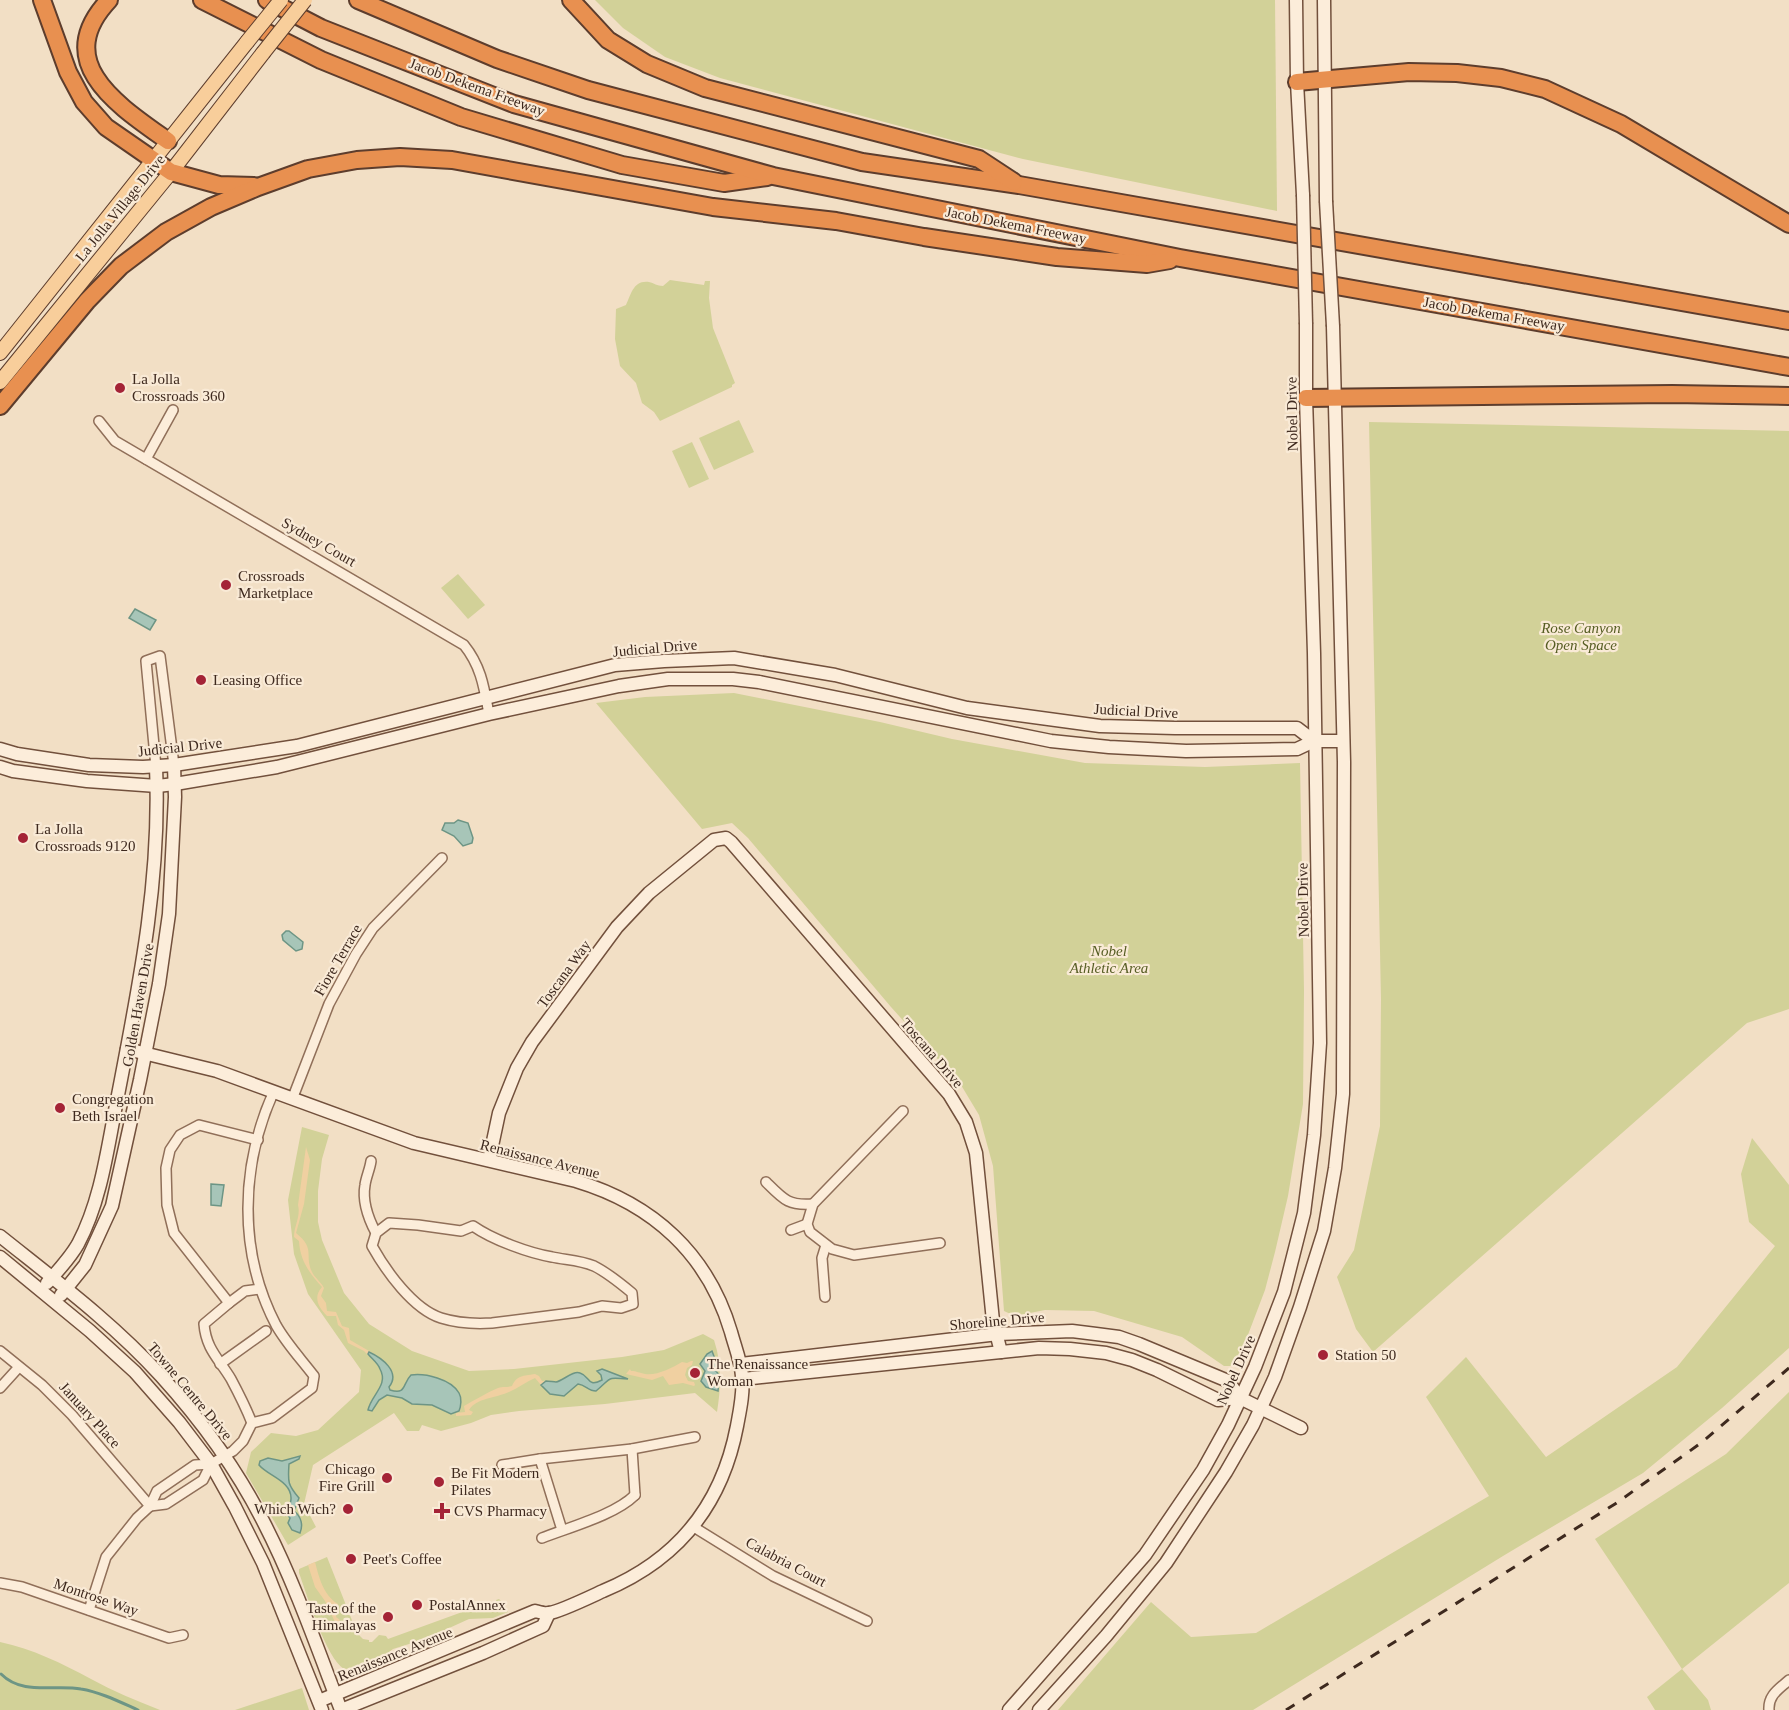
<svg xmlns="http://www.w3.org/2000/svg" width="1789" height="1710" font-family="Georgia,serif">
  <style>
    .green { fill: #d2d198 }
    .sand { fill: #f0d0a1 }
    .water { fill: #a7c5b8; stroke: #6d9585; stroke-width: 1.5 }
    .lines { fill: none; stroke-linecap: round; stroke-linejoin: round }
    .stream { stroke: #6d9585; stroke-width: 3 }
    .street-casing { stroke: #906f59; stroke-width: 12 }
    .secondary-casing { stroke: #72503c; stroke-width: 15 }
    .primary-casing { stroke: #5d3d2d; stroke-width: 16 }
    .highway-casing { stroke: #5d3d2d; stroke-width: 20 }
    .street { stroke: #fcedda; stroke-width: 9 }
    .secondary { stroke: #fcedda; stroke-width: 12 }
    .primary { stroke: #f8ce9b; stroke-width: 14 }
    .highway { stroke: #e89050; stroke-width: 16 }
    .rail { stroke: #3e291e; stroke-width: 3; stroke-dasharray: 10 10; stroke-linecap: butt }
    .secondary-bridge-casing { stroke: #72503c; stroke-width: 15; stroke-linecap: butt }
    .primary-bridge-casing { stroke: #5d3d2d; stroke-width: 16; stroke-linecap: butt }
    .secondary-bridge { stroke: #fcedda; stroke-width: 12 }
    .primary-bridge { stroke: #f8ce9b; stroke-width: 14 }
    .poi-dot { fill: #a42336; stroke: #f9ead6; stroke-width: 2 }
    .labels { text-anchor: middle; stroke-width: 4.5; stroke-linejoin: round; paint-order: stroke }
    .street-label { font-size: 15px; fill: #3e291e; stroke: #f9ead6 }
    .poi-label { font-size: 15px; fill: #3e291e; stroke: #f9ead6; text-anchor: start }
    .park-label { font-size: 15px; font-style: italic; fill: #565d23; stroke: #f9ead6 }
  </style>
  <rect width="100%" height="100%" fill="#f2dfc5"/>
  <g class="green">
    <path d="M595,0H1275L1277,211L1023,159L720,78L665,57L623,28Z"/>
    <path d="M670,280L704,285L705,281H710L709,298L713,328L735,383L732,385V387L660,421L654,412L642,403L636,383L620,366L615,339L616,309L626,305C631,295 633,280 649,282C654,283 657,286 663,286Z"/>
    <path d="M739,420L754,452L714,470L699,438Z"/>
    <path d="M1369,422L1789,431V1009L1747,1023L1373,1352L1356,1329L1337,1277L1354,1250L1380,1126L1381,999Z"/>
    <path d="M692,442L709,479L689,488L672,451Z"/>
    <path d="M458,574L485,605L468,619L441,588Z"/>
    <path d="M734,693L880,722L952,739L1085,763L1205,767L1300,763L1304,991L1303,1104L1288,1196L1275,1252L1265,1290L1238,1361L1232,1366H1224L1182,1337L1094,1311L1045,1310L1015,1316L1004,1311L993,1166L979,1115L961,1085L891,1007L748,838L732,823L702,829L596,703L645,697Z"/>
    <path d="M302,1127L329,1135L322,1159L318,1191V1222L322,1240L344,1293L369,1324L412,1351L469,1371L514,1369L622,1357L664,1350L703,1334L714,1340C722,1364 721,1387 717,1412L695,1393L605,1404L519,1411L491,1415L471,1423L441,1431L422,1425L419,1431H407L394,1413L313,1465L304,1504L316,1527L288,1545L246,1473L251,1452L271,1433L296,1436L318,1430L359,1392L361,1370L308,1294L294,1254L288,1200Z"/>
    <path d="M1752,1138L1789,1185V1348L1722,1408L1643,1473L1503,1556L1253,1710H1058L1151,1602L1191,1637L1256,1633L1489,1496L1426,1397L1466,1357L1546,1457L1677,1367L1775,1246L1749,1222L1741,1174Z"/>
    <path d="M1789,1392V1583L1682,1669L1708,1700L1711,1710H1655L1647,1697L1682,1669L1595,1539L1726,1454Z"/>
    <path d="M327,1557L357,1633L363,1639L369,1640V1642H372L379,1635L386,1636L388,1639L465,1611L467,1605L495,1606L496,1600L499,1599L503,1603L508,1612L493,1618L469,1619L425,1639L393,1649L381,1658L360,1668L344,1669C326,1658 307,1595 299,1573V1569Z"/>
    <path d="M0,1642C33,1649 61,1663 91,1679C113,1691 137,1701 160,1710H0Z"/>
    <path d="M302,1688L309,1710H235Z"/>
  </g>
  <g class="sand">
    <path d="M306,1147L310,1160L304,1204L296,1233C316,1249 304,1255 312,1272C315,1278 321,1282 324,1288L321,1296L326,1303L327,1311L336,1312L342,1326L349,1328L350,1340L376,1355L368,1354L371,1358L364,1351L348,1343L344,1330L338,1325L336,1316H327C318,1307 313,1297 322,1287C309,1273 300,1260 299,1241L294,1237C294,1226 301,1216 298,1205Z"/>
    <path d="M691,1361H693L692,1365L687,1368L685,1375L688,1381L694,1382L695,1385L694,1386L683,1383L669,1385L663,1376L652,1380L626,1374L630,1369L631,1371C637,1371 639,1373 645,1374C656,1376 672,1368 682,1362L687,1363Z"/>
    <path d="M535,1374L539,1376L542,1381H546L541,1385L535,1378C526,1382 518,1388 509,1392C496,1398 476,1398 469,1410L473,1412L471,1415L456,1416V1413L465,1412L464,1406C475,1400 486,1393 498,1388C503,1386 506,1388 512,1386C517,1375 523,1376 535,1374Z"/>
    <path d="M315,1562C319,1577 323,1595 338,1604L336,1617L340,1620L338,1623L335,1622L325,1601L315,1587L308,1565Z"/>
  </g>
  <g class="water">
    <path d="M135,609L156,620L150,630L129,618Z"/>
    <path d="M458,820L468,823L473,838L472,843L463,846L454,836L442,830L445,823H454Z"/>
    <path d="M286,931H289L303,942L302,949L296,951L283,940L282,935Z"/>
    <path d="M211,1184L224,1185L221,1206L211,1205Z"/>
    <path d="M712,1351L718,1367L716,1371L719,1375L718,1391L706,1387L701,1381L705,1371L700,1364L707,1354Z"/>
    <path d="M369,1352C382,1358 401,1372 389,1387L390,1390C407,1395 402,1384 411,1375C425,1373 451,1379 459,1393C462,1398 461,1406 459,1411L451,1414L432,1405L412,1404L402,1398L387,1395L379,1400L372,1411L368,1410C371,1395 389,1385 380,1369C378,1363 372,1359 368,1354Z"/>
    <path d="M602,1369L628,1379C605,1377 612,1378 596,1391C588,1391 586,1385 578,1384L564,1396L550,1394L541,1385L546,1381C549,1381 554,1382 556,1382C563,1381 573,1370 580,1373C590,1376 587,1388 602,1380L601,1375L597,1371Z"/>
    <path d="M300,1456L299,1459L289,1464C288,1481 287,1484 299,1498L294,1511C302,1517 303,1526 300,1533L292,1530L288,1523L290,1518L287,1514C288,1509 291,1503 291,1499C292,1481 268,1476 259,1465L260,1461L268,1458L282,1461Z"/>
  </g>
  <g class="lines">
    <path class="stream" d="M1,1674C23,1696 54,1684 81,1689C100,1692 120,1702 138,1710"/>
    <g class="street-casing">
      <g id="street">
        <path d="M99,421L115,441L464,645C481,666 484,687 489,714"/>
        <path d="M146,459L173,410"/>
        <path d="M156,767L146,661L160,656L174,765"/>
        <path d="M293,1097L329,1004L356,954L373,928L442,858"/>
        <path d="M903,1111L813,1204L807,1224L810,1232L832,1249L854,1255L940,1243"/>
        <path d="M258,1140L199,1125L180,1135L170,1150L166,1168L167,1205L174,1233L229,1303L245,1291L260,1289"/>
        <path d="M371,1161C370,1169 366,1177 365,1185C362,1202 368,1218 376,1233"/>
        <path d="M766,1182C783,1199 788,1206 813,1204"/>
        <path d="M389,1223L418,1225L461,1231L473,1226C493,1240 529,1253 552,1257C566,1260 580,1260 594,1266C608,1273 620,1283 632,1293L633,1304L621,1308L602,1306L579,1312L492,1323C476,1324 457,1323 441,1318C413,1309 386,1271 372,1246L376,1233Z"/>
        <path d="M791,1230L807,1224"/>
        <path d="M825,1297L822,1258L826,1245"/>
        <path d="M229,1303L204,1324C206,1349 219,1359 231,1379C239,1394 246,1408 252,1423"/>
        <path d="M0,1351L42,1385L72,1415L150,1506"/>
        <path d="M220,1364L266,1331"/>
        <path d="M0,1388L19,1367"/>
        <path d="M632,1449L635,1495"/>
        <path d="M540,1459L562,1530"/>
        <path d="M502,1465L540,1459L632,1449L695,1437"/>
        <path d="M150,1506L166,1504L203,1480L211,1464"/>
        <path d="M692,1526L773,1576L867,1621"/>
        <path d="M542,1538C570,1527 615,1515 635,1495"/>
        <path d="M0,1583L22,1587L169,1638L183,1635"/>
        <path d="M89,1610L106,1557L137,1518L150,1506L157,1491L195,1465L211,1464L233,1451L243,1441L252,1423L272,1418L312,1388L314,1376C301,1359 286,1343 276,1325C238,1252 240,1166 274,1091"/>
        <path d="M1769,1710C1768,1695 1779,1689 1789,1680"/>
      </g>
    </g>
    <g class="secondary-casing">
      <g id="secondary">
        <path d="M1296,0L1297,82L1303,195"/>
        <path d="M1324,0L1326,201"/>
        <path d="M0,749L17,754L89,765L143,767L174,765L297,746L615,665L664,661L734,658L835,675L967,708L1100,726L1175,728H1297L1314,741"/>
        <path d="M0,767L13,771L87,781L157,786L175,784L277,767L489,714L619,686L668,679H733L759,682L1051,741L1109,747L1186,751L1297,749L1314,741H1343"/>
        <path d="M127,1049L217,1071L414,1143L576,1181C653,1204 708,1254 731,1332C735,1347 741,1361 742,1376C744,1392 740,1410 737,1426C722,1505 678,1560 603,1591C592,1596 559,1612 549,1613C545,1614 539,1612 535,1611L319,1701"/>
        <path d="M489,1160L499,1113L517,1068L532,1042L617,927L649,893L714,840L726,838L731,842L949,1094L966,1122L976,1153L993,1321L1001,1352"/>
        <path d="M0,1236C55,1280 113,1323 161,1376C201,1420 236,1468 263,1521C294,1581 317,1647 341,1710"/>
        <path d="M0,1257L90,1331L135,1372L179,1422L211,1464L235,1507L263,1563L322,1710"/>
        <path d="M47,1283C58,1271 70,1258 78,1244C102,1199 108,1144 118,1095C139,986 161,879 156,767"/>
        <path d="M61,1295L85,1265L112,1206L140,1080L159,984L169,914L175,797L174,765"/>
        <path d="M741,1364L998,1334L1072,1331L1096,1334L1119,1337L1139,1344L1228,1381L1240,1398L1301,1428"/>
        <path d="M743,1379L1039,1348L1070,1349L1106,1353L1132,1360L1157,1370L1218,1400L1240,1398"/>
        <path d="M341,1710L483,1653L543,1626L549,1613"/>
        <path d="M1009,1710L1145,1555L1203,1470L1228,1425L1255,1367L1284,1292L1304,1213L1314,1135L1320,1043L1314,653L1306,398V324"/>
        <path d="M1039,1710L1106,1636L1166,1563L1226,1472L1253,1425L1275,1377L1300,1307L1324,1231L1335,1168L1343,1094L1344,762L1333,326"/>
      </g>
    </g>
    <g class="primary-casing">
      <g id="primary">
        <path d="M0,353L247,42"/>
        <path d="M0,382L171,172L263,53"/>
      </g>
    </g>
    <g class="highway-casing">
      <g id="highway">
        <path d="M42,0L68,72L84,102L106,127L171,172L219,185L254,186"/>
        <path d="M109,0C50,63 119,106 168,141"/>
        <path d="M202,0L321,60L461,117L622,165L724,183L767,177"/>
        <path d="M267,0L321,28L514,104L773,176L1180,258L1789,367"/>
        <path d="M358,0L497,59L588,90L862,162L1019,185L1789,321"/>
        <path d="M571,0L608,40L647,64L705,88L979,159L1014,182"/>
        <path d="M1297,82L1409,72L1457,73L1501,78L1545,89L1621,124L1789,224"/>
        <path d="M1306,398L1672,394L1789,396"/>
        <path d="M0,406L87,301L121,266L166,232L211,207L258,187L308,169L357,160L400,157L452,160L713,207L836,221L924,237L1057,257L1147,264L1170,260"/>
      </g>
    </g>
    <use href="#street" class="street"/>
    <use href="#secondary" class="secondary"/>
    <use href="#primary" class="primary"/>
    <use href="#highway" class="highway"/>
    <path class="rail" d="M1286,1710L1615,1504L1701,1443L1789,1368"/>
    <g class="secondary-bridge-casing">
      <g id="secondary-bridge">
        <path d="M1303,195L1306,324"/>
        <path d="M1326,201L1333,326"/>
      </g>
    </g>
    <g class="primary-bridge-casing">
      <g id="primary-bridge">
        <path d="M247,42L281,0"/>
        <path d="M263,53L305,0"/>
      </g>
    </g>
    <use href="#secondary-bridge" class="secondary-bridge"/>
    <use href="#primary-bridge" class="primary-bridge"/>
  </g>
  <g class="poi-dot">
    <circle cx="120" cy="388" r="6"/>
    <circle cx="226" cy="585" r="6"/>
    <circle cx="201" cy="680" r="6"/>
    <circle cx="23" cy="838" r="6"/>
    <circle cx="60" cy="1108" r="6"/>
    <circle cx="1323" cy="1355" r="6"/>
    <circle cx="695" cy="1373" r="6"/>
    <circle cx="387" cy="1478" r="6"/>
    <circle cx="439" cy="1482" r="6"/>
    <circle cx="348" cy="1509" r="6"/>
    <path d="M439 1502h6v6h6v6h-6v6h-6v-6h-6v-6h6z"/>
    <circle cx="351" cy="1559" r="6"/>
    <circle cx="417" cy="1605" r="6"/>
    <circle cx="388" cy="1617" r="6"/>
  </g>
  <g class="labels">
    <g class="street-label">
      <text transform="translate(477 87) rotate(20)" y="5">Jacob Dekema Freeway</text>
      <text transform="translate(120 208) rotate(-51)" y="5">La Jolla Village Drive</text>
      <text transform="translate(1016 225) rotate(11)" y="5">Jacob Dekema Freeway</text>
      <text transform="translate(1494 314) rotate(10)" y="5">Jacob Dekema Freeway</text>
      <text transform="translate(1292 414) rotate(-91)" y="5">Nobel Drive</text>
      <text transform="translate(319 542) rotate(30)" y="5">Sydney Court</text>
      <text transform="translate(655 648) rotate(-5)" y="5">Judicial Drive</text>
      <text transform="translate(1136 711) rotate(3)" y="5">Judicial Drive</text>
      <text transform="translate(180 747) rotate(-6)" y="5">Judicial Drive</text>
      <text transform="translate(1303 900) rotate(-91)" y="5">Nobel Drive</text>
      <text transform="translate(338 960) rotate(-60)" y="5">Fiore Terrace</text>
      <text transform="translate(564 974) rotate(-54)" y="5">Toscana Way</text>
      <text transform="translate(138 1005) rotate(-80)" y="5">Golden Haven Drive</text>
      <text transform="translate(932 1053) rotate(49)" y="5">Toscana Drive</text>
      <text transform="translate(540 1159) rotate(14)" y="5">Renaissance Avenue</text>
      <text transform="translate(997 1321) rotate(-5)" y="5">Shoreline Drive</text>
      <text transform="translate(1236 1370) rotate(-66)" y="5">Nobel Drive</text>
      <text transform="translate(190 1391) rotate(50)" y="5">Towne Centre Drive</text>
      <text transform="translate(90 1415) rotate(48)" y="5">January Place</text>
      <text transform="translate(786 1562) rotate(28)" y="5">Calabria Court</text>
      <text transform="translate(96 1597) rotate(19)" y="5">Montrose Way</text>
      <text transform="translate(395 1654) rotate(-22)" y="5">Renaissance Avenue</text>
    </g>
    <g class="poi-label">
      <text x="132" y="384">La Jolla<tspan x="132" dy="17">Crossroads 360</tspan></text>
      <text x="238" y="581">Crossroads<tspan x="238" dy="17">Marketplace</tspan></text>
      <text x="213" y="685">Leasing Office</text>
      <text x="35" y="834">La Jolla<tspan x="35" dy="17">Crossroads 9120</tspan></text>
      <text x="72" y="1104">Congregation<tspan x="72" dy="17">Beth Israel</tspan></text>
      <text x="1335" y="1360">Station 50</text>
      <text x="707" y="1369">The Renaissance<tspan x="707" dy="17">Woman</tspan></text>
      <text x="375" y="1474" text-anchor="end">Chicago<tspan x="375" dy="17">Fire Grill</tspan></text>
      <text x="451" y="1478">Be Fit Modern<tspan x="451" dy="17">Pilates</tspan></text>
      <text x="336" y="1514" text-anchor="end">Which Wich?</text>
      <text x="454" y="1516">CVS Pharmacy</text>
      <text x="363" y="1564">Peet's Coffee</text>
      <text x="429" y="1610">PostalAnnex</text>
      <text x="376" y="1613" text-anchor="end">Taste of the<tspan x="376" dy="17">Himalayas</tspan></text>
    </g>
    <g class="park-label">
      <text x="1581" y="633">Rose Canyon<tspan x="1581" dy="17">Open Space</tspan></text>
      <text x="1109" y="956">Nobel<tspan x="1109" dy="17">Athletic Area</tspan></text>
    </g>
  </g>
</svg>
